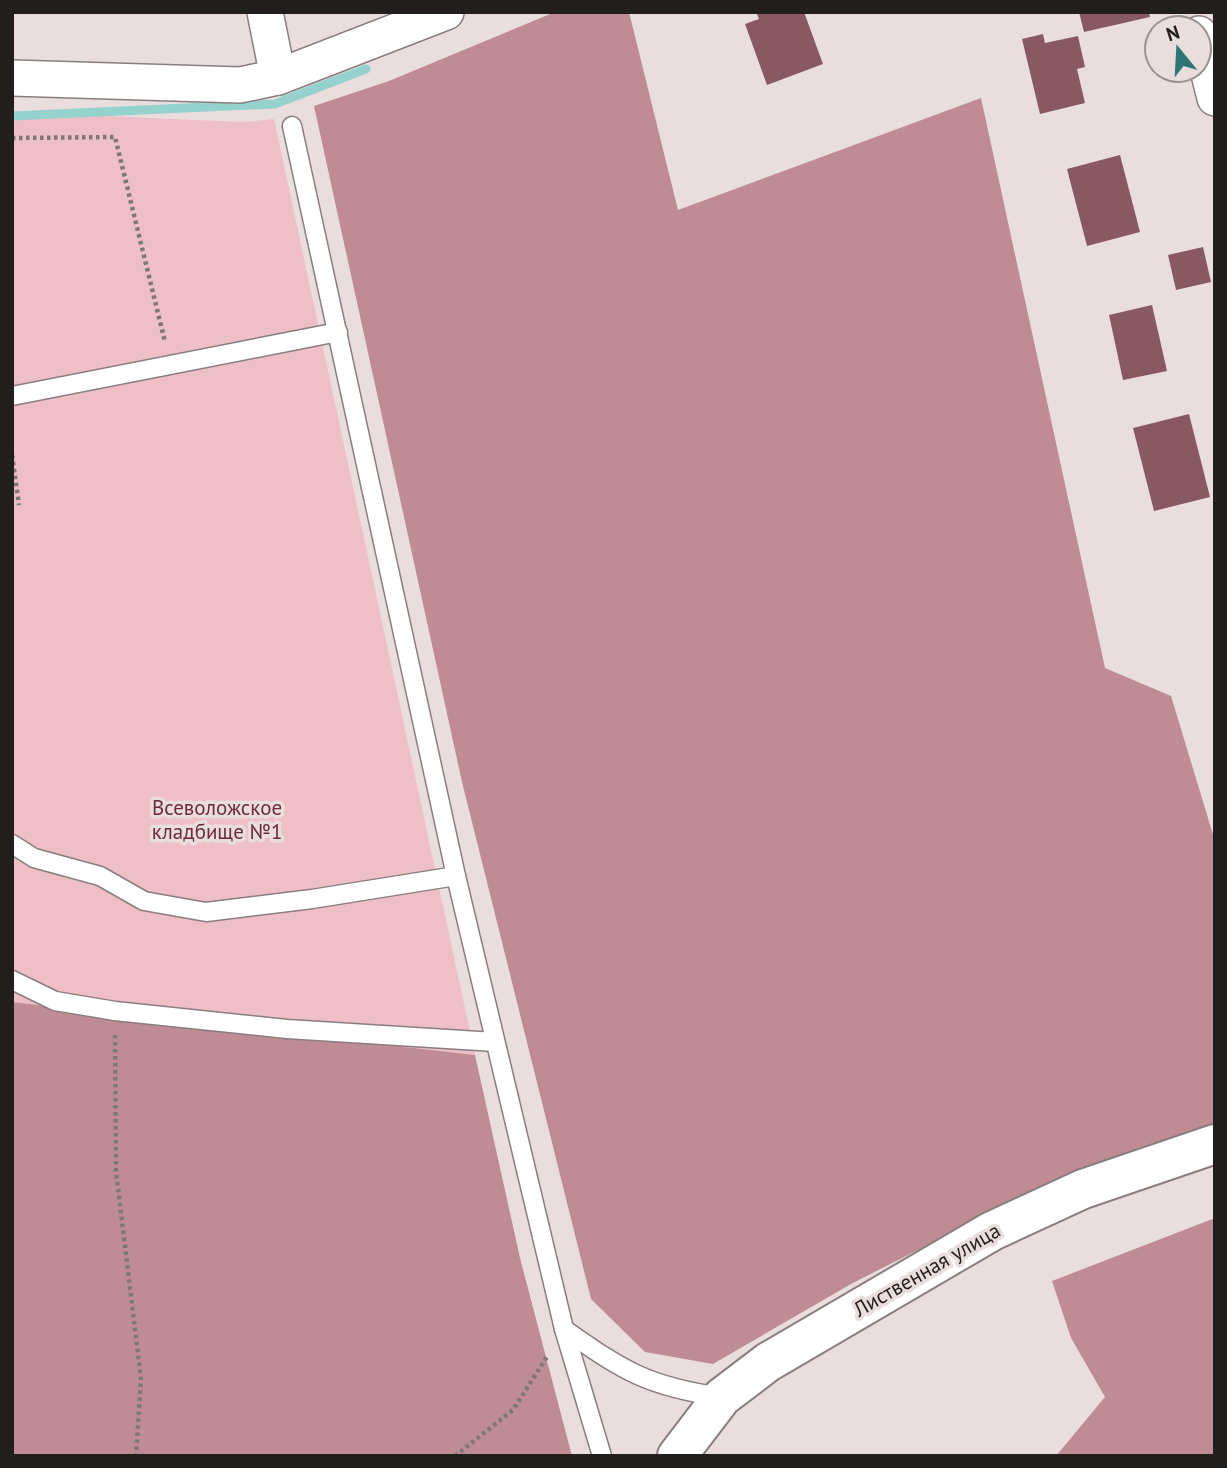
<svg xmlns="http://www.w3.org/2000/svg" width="1227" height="1468" font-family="'PT Sans',sans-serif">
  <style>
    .green { fill: #eebfc6 }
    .forest { fill: #bf8c95 }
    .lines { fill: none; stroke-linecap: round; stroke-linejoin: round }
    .stream { stroke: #95d2ce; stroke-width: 9 }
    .building { fill: #885962 }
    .service-casing { stroke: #897d7f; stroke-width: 21 }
    .minor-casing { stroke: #897d7f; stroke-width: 38 }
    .tertiary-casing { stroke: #897d7f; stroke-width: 42 }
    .path { stroke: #7f7777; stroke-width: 4.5; stroke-dasharray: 3.5 3.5; stroke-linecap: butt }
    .service { stroke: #fff; stroke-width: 18 }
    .minor { stroke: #fff; stroke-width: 35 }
    .tertiary { stroke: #fff; stroke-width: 38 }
    .labels { text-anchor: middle; stroke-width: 7; stroke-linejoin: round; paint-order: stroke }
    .park-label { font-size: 21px; fill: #6c2b3b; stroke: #eaddde }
    .street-label { font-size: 21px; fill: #221e1e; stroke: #eaddde }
  </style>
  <rect width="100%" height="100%" fill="#eaddde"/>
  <path class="green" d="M12,112L242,122L274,119L475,1055L12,1002Z"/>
  <g class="forest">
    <path d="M555,12H629L678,210L981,98L1105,668L1171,696L1215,841V1125L1067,1174L851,1284L713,1364L645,1352L591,1299L462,782L314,106L389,81Z"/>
    <path d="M12,1002L475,1055L520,1258L572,1456H12Z"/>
    <path d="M1215,1218V1456H1056L1105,1397L1071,1338L1052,1281Z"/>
  </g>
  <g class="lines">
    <path class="stream" d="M12,116L275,104L366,69"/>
  </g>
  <g class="building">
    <path d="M756,12H804L823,64L767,85L745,24L759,19Z"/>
    <path d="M1079,12H1149L1150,17L1084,32Z"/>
    <path d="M1043,34L1045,43L1078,36L1085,67L1077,69L1085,103L1040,114L1022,39Z"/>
    <path d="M1120,155L1140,232L1087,246L1067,169Z"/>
    <path d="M1203,247L1211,282L1176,290L1168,255Z"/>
    <path d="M1152,305L1167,371L1123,380L1109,315Z"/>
    <path d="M1189,414L1210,497L1154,511L1133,428Z"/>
  </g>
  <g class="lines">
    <g class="service-casing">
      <g id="service">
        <path d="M292,126L456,876L564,1329L602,1456"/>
        <path d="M12,396L338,332"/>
        <path d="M12,844L34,858L100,876L144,901L206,912L312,899L456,876"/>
        <path d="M12,980L55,1001L115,1011L287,1029L495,1042"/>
        <path d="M564,1329C623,1371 649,1387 722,1397"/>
      </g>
    </g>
    <g class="minor-casing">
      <g id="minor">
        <path d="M265,12L278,77"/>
        <path d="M1199,34L1215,98"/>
        <path d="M12,78L240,85L278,77L446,12"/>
      </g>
    </g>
    <g class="tertiary-casing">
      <path id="tertiary" d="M677,1456L722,1397L768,1362L992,1231L1083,1189L1215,1144"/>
    </g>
    <g class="path">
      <path d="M12,138L115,137L165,342"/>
      <path d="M12,455L19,505"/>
      <path d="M115,1035L116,1171L141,1379L136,1456"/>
      <path d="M455,1456L513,1410L548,1355"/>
    </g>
    <use href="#service" class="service"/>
    <use href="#minor" class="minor"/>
    <use href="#tertiary" class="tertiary"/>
  </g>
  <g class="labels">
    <g class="park-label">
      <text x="217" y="815">Всеволожское<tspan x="217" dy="24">кладбище №1</tspan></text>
    </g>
    <g class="street-label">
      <text transform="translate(927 1270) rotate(-30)" y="7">Лиственная улица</text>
    </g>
  </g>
  <rect width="1227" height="1468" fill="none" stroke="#221e1e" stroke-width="28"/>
  <g transform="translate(1178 49) rotate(342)"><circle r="33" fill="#eaddde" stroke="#9a9191" stroke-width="2"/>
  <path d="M0-5L12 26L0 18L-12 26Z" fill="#2d7673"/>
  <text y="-10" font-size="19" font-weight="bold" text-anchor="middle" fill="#221e1e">N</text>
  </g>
</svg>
